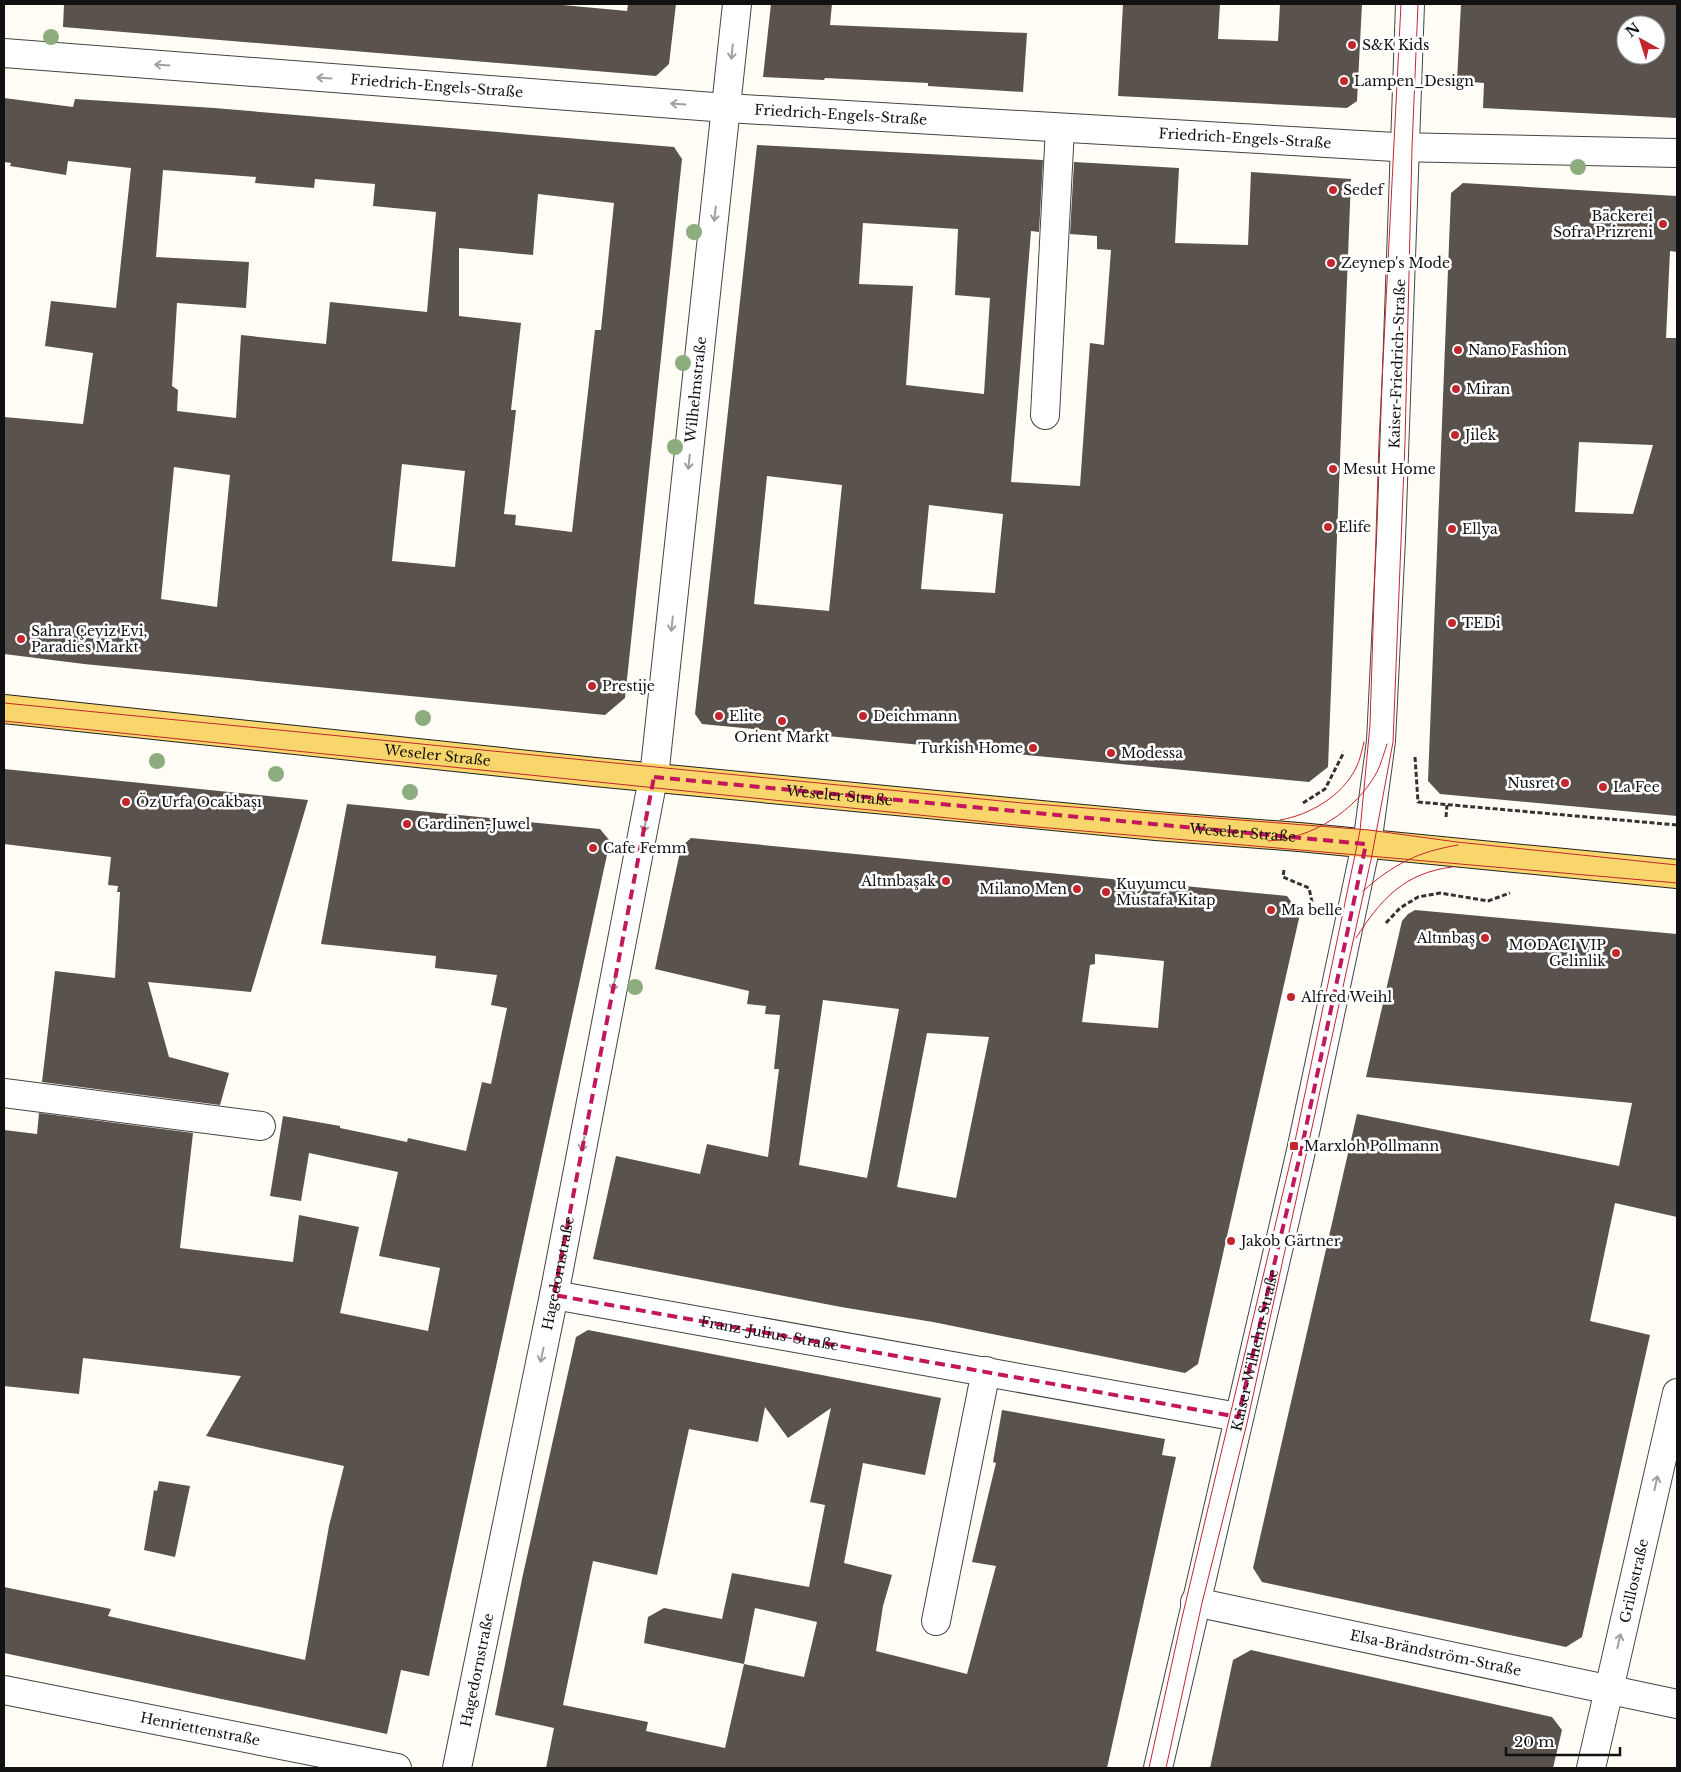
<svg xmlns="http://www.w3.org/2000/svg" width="1681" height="1772" font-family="'Libre Baskerville',serif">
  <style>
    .building { fill: #5a524d; fill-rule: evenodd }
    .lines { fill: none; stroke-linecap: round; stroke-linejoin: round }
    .minor-casing { stroke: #444; stroke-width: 30 }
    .major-casing { stroke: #222; stroke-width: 30 }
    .path { stroke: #333; stroke-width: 3; stroke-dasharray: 5 2.5; stroke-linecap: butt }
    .minor { stroke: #fff; stroke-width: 28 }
    .major { stroke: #f9d66b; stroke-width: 28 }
    .tram { stroke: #c4262e; stroke-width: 1 }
    .tree { fill: #8dad7f }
    .oneway { stroke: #a0a0a0 }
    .marked { fill: none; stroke: #c2185b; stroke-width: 4; stroke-dasharray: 10 6; stroke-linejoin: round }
    .poi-dot { fill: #c4262e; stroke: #fff; stroke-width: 2 }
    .labels { text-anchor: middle; stroke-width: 5; stroke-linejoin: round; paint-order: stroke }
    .poi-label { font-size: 14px; fill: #111; stroke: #fff; text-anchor: start }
    .street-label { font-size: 14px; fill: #111; stroke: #fff }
  </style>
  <rect width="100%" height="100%" fill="#fffdf5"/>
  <g class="building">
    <path d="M64,4H552L627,11L628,4H676L669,64L656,76L63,27Z"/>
    <path d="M771,4H832L830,25L1027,33L1023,92L928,86V83L825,78L824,80L763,77Z"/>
    <path d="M1123,4H1220L1218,39L1278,41L1280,4H1362L1357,101L1347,108L1118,96Z"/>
    <path d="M1461,4H1677V118L1483,108L1484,83L1457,81ZM1626,25H1656V55H1626Z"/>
    <path d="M4,98L73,107L75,99L214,108L674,147L682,159L625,698L605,715L84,664L4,654V417L83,424L93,353L45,346L51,301L116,308L131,168L68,161L66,175L10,166L11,163L4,162ZM163,170L256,177L255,183L314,188L315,179L375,184L373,206L436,212L427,312L330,302L326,344L241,335L236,418L177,411L178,390L172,386L177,303L246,308L249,262L156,257ZM538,194L614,203L601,330H595L572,532L515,525L516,515L504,514L516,410H511L521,323L459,316V248L533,255ZM402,464L465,471L455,567L392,561ZM174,467L230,475L217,607L161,599Z"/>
    <path d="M757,145L1043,160L1039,232L1031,231L1011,482L1080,486L1090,343L1104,345L1111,250L1097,249V236L1070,234L1074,162L1179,168L1175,243L1248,245L1251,172L1351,179L1328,767L1309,782L702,724L695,714ZM863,223L958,229L955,295L990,298L984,394L906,385L913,286L859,284ZM767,476L842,485L829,611L754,604ZM929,505L1003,514L995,593L921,589Z"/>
    <path d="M1463,183L1677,196V252L1670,251L1666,338H1677V816L1440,794L1428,781L1451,193ZM1579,442L1653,445L1633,514L1575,512Z"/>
    <path d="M4,769L308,800L251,992L148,982L169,1057L229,1073L220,1105L42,1082L55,971L115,978L120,892H117L118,886L108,885L111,857L4,844Z"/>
    <path d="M347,804L600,829L610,841L429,1676L401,1670L387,1734L4,1653V1587L111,1609L108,1616L305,1660L329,1526L344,1466L206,1436L241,1376L83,1358L79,1394L4,1386V1130L37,1134L39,1113L193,1133L180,1248L293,1262L299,1215L359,1227L340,1313L428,1331L440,1268L379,1256L398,1172L309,1153L301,1201L270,1196L283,1116L340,1126V1128L407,1142L408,1138L466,1151L482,1082L491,1084L507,1008L491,1005L497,975L435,968L436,956L321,944Z"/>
    <path d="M691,838L1287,896L1300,914L1198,1364L1185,1373L933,1322L841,1307L593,1259L616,1156L700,1174L707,1144L768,1157L779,1069H774L780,1015L765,1014L766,1006L747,1004L749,991L655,969L681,847ZM1095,954L1164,961L1158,1028L1082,1022L1090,965L1095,964ZM823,1000L899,1009L867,1178L799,1165ZM927,1033L989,1037L956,1198L897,1187Z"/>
    <path d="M1415,910L1677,934V1217L1615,1203L1590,1321L1650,1335L1582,1637L1566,1647L1262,1582L1253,1568L1357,1114L1619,1166L1632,1103L1366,1077L1402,921L1408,914Z"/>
    <path d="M588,1330L941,1398L925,1475L863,1463L844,1563L892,1575L883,1606L876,1651L967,1674L996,1566L972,1562L996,1463L993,1462L1002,1410L1165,1439L1162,1455L1176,1457L1107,1768H546L554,1728L495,1715L522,1579L576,1337ZM765,1407L788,1438L831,1408L810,1502L825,1505L809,1587L732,1573L722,1619L664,1608L648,1617L644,1643L744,1664L725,1748L646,1731L648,1722L563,1705L593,1561L657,1575L689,1429L758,1442ZM755,1608L817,1622L804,1677L744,1664Z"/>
    <path d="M159,1481L190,1486L175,1557L144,1550L154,1490L157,1491Z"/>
    <path d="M1251,1650L1552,1717L1562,1730L1553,1768H1210L1233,1660Z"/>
  </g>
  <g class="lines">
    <g class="minor-casing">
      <g id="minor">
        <path id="s1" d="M4,53L727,108L1395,147L1677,153"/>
        <path d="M1045,415L1060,128"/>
        <path d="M4,1093L261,1126"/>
        <path id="s2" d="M554,1295L1238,1417"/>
        <path id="s3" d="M1195,1602L1677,1704"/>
        <path d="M936,1621L986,1371"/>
        <path id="s4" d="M4,1690L397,1768"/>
        <path id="s5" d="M457,1768L554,1295L655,768L737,4"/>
        <path id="s6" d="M1158,1768L1301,1151L1369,830L1381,741L1391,539L1410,4"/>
        <path id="s7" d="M1591,1768L1677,1393"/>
      </g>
    </g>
    <g class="major-casing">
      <g id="major">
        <path id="s8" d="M4,709L595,772L1156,826L1299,837L1677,874"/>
      </g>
    </g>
    <g class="path">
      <path d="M1415,757L1418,802L1677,825"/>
      <path d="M1303,803L1325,789L1344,752"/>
      <path d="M1446,817L1447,805"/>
      <path d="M1284,870L1283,877L1309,888L1315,916"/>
      <path d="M1386,923L1400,908L1418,897L1440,893L1488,901L1510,893"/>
    </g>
    <use href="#minor" class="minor"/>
    <use href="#major" class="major"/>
    <g class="tram">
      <path d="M4,703L1022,803L1369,830L1457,842L1677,865"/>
      <path d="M4,721L1026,826L1677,883"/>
      <path d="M1280,820C1310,815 1342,796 1356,768C1360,760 1362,750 1364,742"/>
      <path d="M1268,841C1311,839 1356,811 1377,772C1381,764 1384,753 1387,744"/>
      <path d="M1363,891C1394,864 1417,852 1458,845"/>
      <path d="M1356,938C1381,899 1404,873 1452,867"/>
      <path d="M1149,1768L1181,1622L1294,1146L1360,831L1370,725L1379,441L1401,4"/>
      <path d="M1166,1768L1202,1603L1247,1423L1372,855L1393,742L1405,442L1412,148L1418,4"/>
    </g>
  </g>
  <g class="tree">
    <circle cx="51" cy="37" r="8"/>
    <circle cx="1578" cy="167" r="8"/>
    <circle cx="694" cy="232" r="8"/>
    <circle cx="683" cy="363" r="8"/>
    <circle cx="675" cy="447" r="8"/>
    <circle cx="423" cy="718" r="8"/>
    <circle cx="157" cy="761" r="8"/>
    <circle cx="276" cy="774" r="8"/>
    <circle cx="410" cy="792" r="8"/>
    <circle cx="635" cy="987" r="8"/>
  </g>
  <defs><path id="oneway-shaft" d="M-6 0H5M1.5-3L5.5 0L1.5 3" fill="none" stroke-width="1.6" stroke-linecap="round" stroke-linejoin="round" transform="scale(1.25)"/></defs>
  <g class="oneway">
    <use href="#oneway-shaft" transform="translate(732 52) rotate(96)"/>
    <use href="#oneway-shaft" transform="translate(162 65) rotate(-176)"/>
    <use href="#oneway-shaft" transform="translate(324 78) rotate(-176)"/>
    <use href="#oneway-shaft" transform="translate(678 104) rotate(-176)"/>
    <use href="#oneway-shaft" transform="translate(715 214) rotate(96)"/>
    <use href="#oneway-shaft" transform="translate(689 462) rotate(96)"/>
    <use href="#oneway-shaft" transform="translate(672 624) rotate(96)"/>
    <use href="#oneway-shaft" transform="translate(645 825) rotate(101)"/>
    <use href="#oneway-shaft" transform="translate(614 984) rotate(101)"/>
    <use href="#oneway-shaft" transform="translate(583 1144) rotate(101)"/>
    <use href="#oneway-shaft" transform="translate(542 1355) rotate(102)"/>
    <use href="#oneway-shaft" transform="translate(1656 1483) rotate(-77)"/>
    <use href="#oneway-shaft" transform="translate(1619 1641) rotate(-77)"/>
  </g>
  <path class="marked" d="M654,777L1366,844L1301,1151L1238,1417L554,1295Z"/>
  <g class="poi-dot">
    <circle cx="1352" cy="45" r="5"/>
    <circle cx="1344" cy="81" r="5"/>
    <circle cx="1333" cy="190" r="5"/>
    <circle cx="1663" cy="224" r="5"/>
    <circle cx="1331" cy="263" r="5"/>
    <circle cx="1458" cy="350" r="5"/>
    <circle cx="1456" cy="389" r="5"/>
    <circle cx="1455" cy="435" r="5"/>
    <circle cx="1333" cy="469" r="5"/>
    <circle cx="1328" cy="527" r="5"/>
    <circle cx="1452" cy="529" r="5"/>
    <circle cx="1452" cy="623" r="5"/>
    <circle cx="21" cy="639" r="5"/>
    <circle cx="592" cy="686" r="5"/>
    <circle cx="719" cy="716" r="5"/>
    <circle cx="863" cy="716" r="5"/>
    <circle cx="782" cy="721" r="5"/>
    <circle cx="1033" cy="748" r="5"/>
    <circle cx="1111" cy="753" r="5"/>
    <circle cx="1565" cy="783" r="5"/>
    <circle cx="1603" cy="787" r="5"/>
    <circle cx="126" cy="802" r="5"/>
    <circle cx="407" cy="824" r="5"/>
    <circle cx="593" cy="848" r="5"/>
    <circle cx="946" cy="881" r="5"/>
    <circle cx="1077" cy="889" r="5"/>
    <circle cx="1106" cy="892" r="5"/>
    <circle cx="1271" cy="910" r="5"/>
    <circle cx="1485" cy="938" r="5"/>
    <circle cx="1616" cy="953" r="5"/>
    <circle cx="1291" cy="997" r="5"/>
    <rect x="1289" y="1141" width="10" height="10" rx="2.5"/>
    <circle cx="1231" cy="1241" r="5"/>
  </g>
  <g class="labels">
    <g class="poi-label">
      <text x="1362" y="50">S&amp;K Kids</text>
      <text x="1354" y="86">Lampen_Design</text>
      <text x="1343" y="195">Sedef</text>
      <text x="1653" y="221" text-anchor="end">Bäckerei<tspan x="1653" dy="16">Sofra Prizreni</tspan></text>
      <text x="1341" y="268">Zeynep's Mode</text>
      <text x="1468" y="355">Nano Fashion</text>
      <text x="1466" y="394">Miran</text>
      <text x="1465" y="440">Jilek</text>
      <text x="1343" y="474">Mesut Home</text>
      <text x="1338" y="532">Elife</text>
      <text x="1462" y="534">Ellya</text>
      <text x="1462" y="628">TEDi</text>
      <text x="31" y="636">Sahra Çeyiz Evi,<tspan x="31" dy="16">Paradies Markt</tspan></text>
      <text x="602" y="691">Prestije</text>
      <text x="729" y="721">Elite</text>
      <text x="873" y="721">Deichmann</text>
      <text x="782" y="742" text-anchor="middle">Orient Markt</text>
      <text x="1023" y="753" text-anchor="end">Turkish Home</text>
      <text x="1121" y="758">Modessa</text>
      <text x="1555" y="788" text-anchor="end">Nusret</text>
      <text x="1613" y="792">La Fee</text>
      <text x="136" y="807">Öz Urfa Ocakbaşı</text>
      <text x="417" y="829">Gardinen-Juwel</text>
      <text x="603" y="853">Cafe Femm</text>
      <text x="936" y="886" text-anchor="end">Altınbaşak</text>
      <text x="1116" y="889">Kuyumcu<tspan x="1116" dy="16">Mustafa Kitap</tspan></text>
      <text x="1067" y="894" text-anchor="end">Milano Men</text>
      <text x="1281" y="915">Ma belle</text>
      <text x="1475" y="943" text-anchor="end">Altınbaş</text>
      <text x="1606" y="950" text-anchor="end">MODACI VIP<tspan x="1606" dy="16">Gelinlik</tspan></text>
      <text x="1301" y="1002">Alfred Weihl</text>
      <text x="1304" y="1151">Marxloh Pollmann</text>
      <text x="1241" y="1246">Jakob Gärtner</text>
    </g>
    <g class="street-label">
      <text dy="5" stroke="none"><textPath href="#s1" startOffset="434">Friedrich-Engels-Straße</textPath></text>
      <text dy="5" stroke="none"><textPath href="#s1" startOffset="839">Friedrich-Engels-Straße</textPath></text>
      <text dy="5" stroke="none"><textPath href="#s1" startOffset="1244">Friedrich-Engels-Straße</textPath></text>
      <text dy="5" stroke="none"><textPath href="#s6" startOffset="1429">Kaiser-Friedrich-Straße</textPath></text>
      <text dy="5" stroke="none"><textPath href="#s5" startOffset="1400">Wilhelmstraße</textPath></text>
      <text dy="5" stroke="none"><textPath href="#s8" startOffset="436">Weseler Straße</textPath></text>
      <text dy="5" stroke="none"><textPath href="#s8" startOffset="840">Weseler Straße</textPath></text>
      <text dy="5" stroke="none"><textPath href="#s8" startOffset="1245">Weseler Straße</textPath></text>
      <text dy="5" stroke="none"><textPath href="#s5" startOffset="505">Hagedornstraße</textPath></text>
      <text dy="5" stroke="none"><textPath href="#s2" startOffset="219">Franz-Julius-Straße</textPath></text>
      <text dy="5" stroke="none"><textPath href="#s6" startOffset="429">Kaiser-Wilhelm-Straße</textPath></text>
      <text dy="5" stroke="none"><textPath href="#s7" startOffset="192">Grillostraße</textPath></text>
      <text dy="5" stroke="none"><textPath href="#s3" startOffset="246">Elsa-Brändström-Straße</textPath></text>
      <text dy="5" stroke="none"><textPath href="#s5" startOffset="100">Hagedornstraße</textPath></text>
      <text dy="5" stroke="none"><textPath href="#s4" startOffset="200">Henriettenstraße</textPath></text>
    </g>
  </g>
  <rect width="1681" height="1772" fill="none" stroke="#111111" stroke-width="10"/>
  <g transform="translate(1641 40) rotate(321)"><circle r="24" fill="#ffffff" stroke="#a0a0a0"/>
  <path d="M0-4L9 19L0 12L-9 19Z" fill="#c4262e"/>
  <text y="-8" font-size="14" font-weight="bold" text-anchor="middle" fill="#111111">N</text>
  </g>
  <path d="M1506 1747v8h114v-8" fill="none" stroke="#111111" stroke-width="2.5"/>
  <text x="1514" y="1747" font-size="15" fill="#111111" stroke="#ffffff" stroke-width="4" paint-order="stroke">20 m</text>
</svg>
